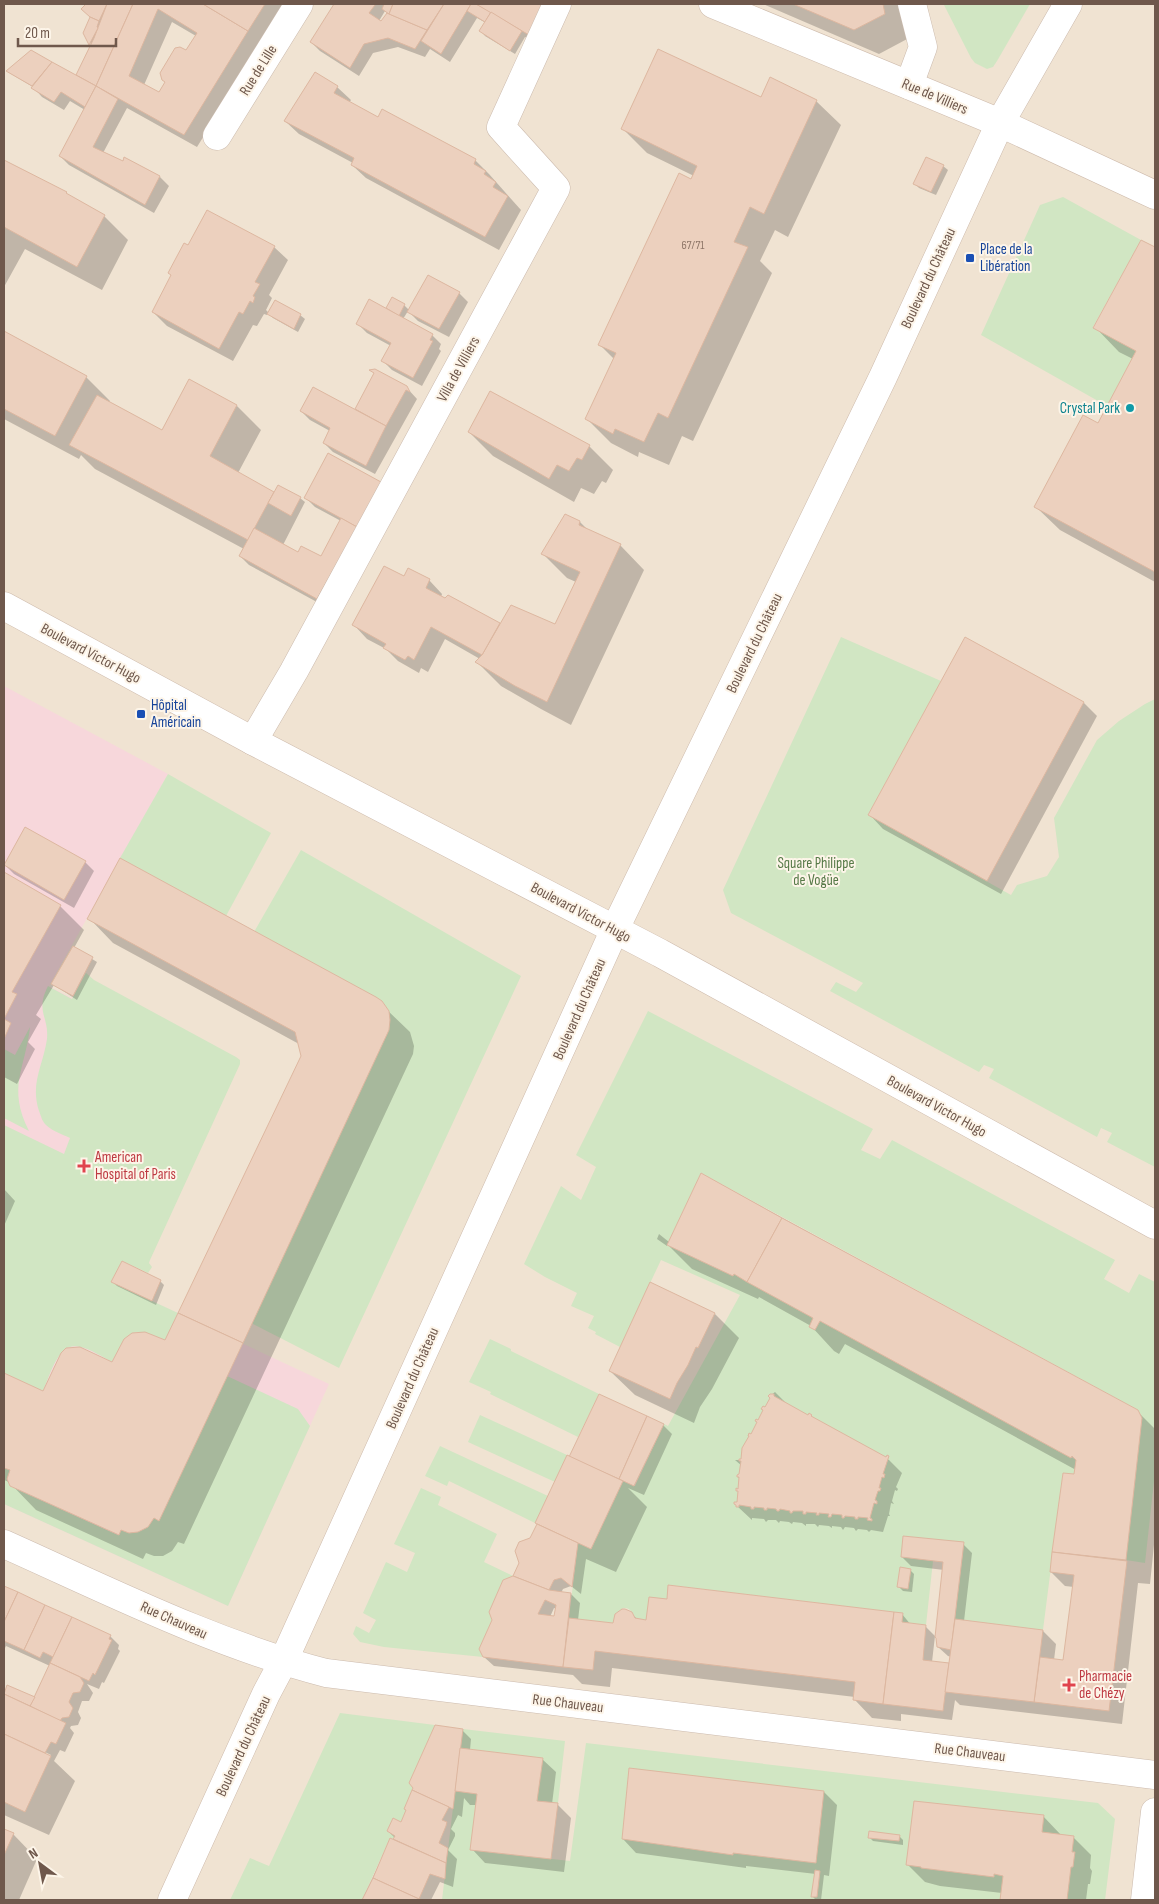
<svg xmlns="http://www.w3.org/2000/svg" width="1159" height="1904" font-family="'Sofia Sans Condensed',sans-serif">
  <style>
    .residential { fill: #f0e3d2 }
    .medical { fill: #f7d7db }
    .green { fill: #d1e6c3 }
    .shadow { fill: #0003; fill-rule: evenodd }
    .building { fill: #ecd0be; stroke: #ddb7a0; fill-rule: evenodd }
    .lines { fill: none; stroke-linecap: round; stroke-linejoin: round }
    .street-casing { stroke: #ccbbae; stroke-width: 29 }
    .secondary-casing { stroke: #cebbac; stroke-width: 29 }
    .street { stroke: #fff; stroke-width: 28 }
    .secondary { stroke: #fff; stroke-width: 28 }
    .transit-dot { fill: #1a4fb4; stroke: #fdf5e9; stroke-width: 2 }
    .culture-dot { fill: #0f9aa8; stroke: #fdf5e9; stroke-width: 2 }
    .health-dot { fill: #e0444e; stroke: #fdf5e9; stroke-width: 2 }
    .labels { text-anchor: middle; stroke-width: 4; stroke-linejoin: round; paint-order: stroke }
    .number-label { font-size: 12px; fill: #8e7668 }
    .street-label { font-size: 15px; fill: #6f584c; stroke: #fdf5e9 }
    .transit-label { font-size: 15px; fill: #164399; stroke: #fdf5e9; text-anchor: start }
    .culture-label { font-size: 15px; fill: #0d838f; stroke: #fdf5e9; text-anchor: end }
    .park-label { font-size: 15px; fill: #577a48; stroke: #fdf5e9 }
    .health-label { font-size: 15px; fill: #be3a42; stroke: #fdf5e9; text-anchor: start }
  </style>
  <rect width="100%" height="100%" fill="#faf1e3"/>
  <rect class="residential" x="4" y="4" width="1151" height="1896"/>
  <path class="medical" d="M4,686L168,774L49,986L209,1071L111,1282L329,1384L228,1606L4,1504Z"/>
  <g class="green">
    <path d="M945,4H1030L997,61L993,67L987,69L975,63L971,58L944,5Z"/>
    <path d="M1063,197L1141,240L1093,327L1136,351L1107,406L981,335L1040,205Z"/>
    <path d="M841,637L941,681L868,815L1011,895L1017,885L1047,876L1059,857L1054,818L1097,740L1119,721L1145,704L1155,699V1167L1107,1142L1112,1133L1101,1128L1097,1137L989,1078L994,1069L984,1065L979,1072L830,991L836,982L856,992L863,983L731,913L723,890Z"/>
    <path d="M168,774L271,833L226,916L120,858Z"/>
    <path d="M301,850L521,976L339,1368L251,1323L390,1025L389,1011L382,1001L254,932Z"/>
    <path d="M86,973L94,980L236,1057L240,1060V1064L150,1260L149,1263L152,1267L148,1273L122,1261L111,1282L178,1313L165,1340C131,1325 128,1331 112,1362C102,1357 91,1349 80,1347C58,1341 50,1376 43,1391L4,1373V1125L64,1154L70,1138C62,1134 52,1131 46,1125C42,1121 41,1116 39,1111C30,1083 43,1066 47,1039C49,1016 35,1012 48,986L72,999Z"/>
    <path d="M648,1011L873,1129L861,1150L880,1159L892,1140L1115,1260L1104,1279L1129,1293L1139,1274L1155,1282V1472L1145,1563L1126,1560L1142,1418L1138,1410L701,1173L667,1245L733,1276L734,1274L813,1318L809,1327L815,1330L820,1321L1076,1460L1074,1474L1063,1473L1043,1630L955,1619L964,1543L904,1536L901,1557L933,1561L926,1625L902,1622V1613L669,1585L667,1599L646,1620L635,1618C628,1601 617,1608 613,1623L569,1618L578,1543L591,1549L623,1481L635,1486L664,1424L668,1426L740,1295L661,1260L620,1347L595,1334L596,1332L588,1328L594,1316L571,1306L577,1293L545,1277L524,1264L561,1186L581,1200L596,1167L576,1155Z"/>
    <path d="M30,1027C25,1070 7,1087 29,1131L4,1118V1049L15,1055Z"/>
    <path d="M490,1339L511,1349V1351L599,1394L578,1437L490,1394L491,1392L469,1382Z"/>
    <path d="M227,1376L298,1409L310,1426L228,1606L4,1504V1468L10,1470L7,1479L10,1486L118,1535L121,1530C135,1535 146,1531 154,1518L159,1520Z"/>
    <path d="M480,1415L567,1455L555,1482L468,1442Z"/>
    <path d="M440,1446L548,1496L535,1523L449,1481L447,1486L425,1476Z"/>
    <path d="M421,1488L441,1497L438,1505L497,1534L484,1562L513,1576L503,1580L489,1612L492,1620L479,1649L483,1657L384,1647L360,1642L353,1634L356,1626L369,1633L376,1620L363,1613L386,1562L407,1572L415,1553L394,1544Z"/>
    <path d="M340,1713L435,1725L409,1783L413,1788L404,1809L406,1810L401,1822L393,1818L387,1831L395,1836L393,1839L390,1838L362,1900H230L250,1858L269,1866Z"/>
    <path d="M463,1729L565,1741L558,1803L537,1801L542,1758L460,1748Z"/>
    <path d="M586,1743L1098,1803L1115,1819L1105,1900H442L455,1791L477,1794L471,1850L570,1861Z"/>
  </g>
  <g class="shadow">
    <path d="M87,4H286L197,147L127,108L103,153L124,163L125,158L160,177L169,186L154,213L69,165L60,156L85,110L70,101L64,110L42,97L33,87L8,72L31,52L77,77L92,46L84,33L91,18L83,9ZM172,22L196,36L159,93L144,85Z"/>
    <path d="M335,4H390L394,6L395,4H562L543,47L525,37L515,54L485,36L481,31L486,23L477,18L450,62L430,49L425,57L398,47L373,53L359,76L320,51L311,42ZM385,11L388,14L381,23L379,21Z"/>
    <path d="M763,4H899L909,38L879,54Z"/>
    <path d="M337,87L351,100L349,103L378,118L475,160L489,174L521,210L499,250L366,178L352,165L353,163L299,134L285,121Z"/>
    <path d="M816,101L841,125L788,237L775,230L760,261L772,273L693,441L682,436L669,465L639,452L638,457L611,443L587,419L615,360L599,344L694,176L647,153L623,129Z"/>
    <path d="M4,162L104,216L128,240L102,290L25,249L4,287Z"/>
    <path d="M943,166L948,170L936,195L919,188L915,184Z"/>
    <path d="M1142,242L1155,248V582L1060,530L1035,506L1098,424L1133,359L1119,352L1095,327Z"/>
    <path d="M188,247H274L288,260L269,295L272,298L266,310L269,313L300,315L305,319L298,332L273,318L268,313L267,315L264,314L257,326L253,325L233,361L167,326L153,312Z"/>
    <path d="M459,293L468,302L449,337L418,321L408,311L403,319L432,335L441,344L439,349L441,351L422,386L392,370L383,361L391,346L367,333L358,324L392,312L388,308L404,305L409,310Z"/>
    <path d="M4,332L86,377L110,401L109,403L163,432L190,381L237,406L261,430L238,473L275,494L300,498L305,502L283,545L298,553L321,558L341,521L315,507L306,498L381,483L326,607L249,565L240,556L244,549L95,469L81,455L79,459L4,419Z"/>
    <path d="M375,374L406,387L417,399L375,474L333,452L324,443L330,431L310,420L301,411H355Z"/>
    <path d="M469,432L589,446L613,470L606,483L602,481L594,494L581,488L574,502L493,456Z"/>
    <path d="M580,522L589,531L620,545L644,570L571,725L541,709L501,686L477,662L480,659L445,639L428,672L421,668L419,673L398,661L386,649L367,639L354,625L404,578L429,580L442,594L441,597L446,600L448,597L501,625H556L576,582L567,578L543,554Z"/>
    <path d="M966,639L1084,703L1097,716L1001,894L883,829L870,815Z"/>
    <path d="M85,862L94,871L74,908L14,874L5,865Z"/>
    <path d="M4,874L60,906L84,930L74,948L97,962L77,1000L54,985L36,1015L41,1019L28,1042L35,1049L17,1084L4,1077Z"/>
    <path d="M89,918L385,1008L410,1032L414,1046L413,1054L184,1544L178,1542L172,1551L163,1556H154L146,1553L143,1559L36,1510L9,1482L4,1480V1374L44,1393L165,1342L302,1056L299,1044L113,943Z"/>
    <path d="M702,1174L1137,1411L1155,1429V1535L1150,1584L1138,1583L1122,1724L960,1705L955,1700L952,1720L901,1714V1721L872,1718L855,1700V1697L612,1668L610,1687L582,1684L573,1675L494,1666L484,1657L514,1577L538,1524L663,1425L672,1434L644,1495L628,1488L647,1507L616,1572L586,1559L581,1594L571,1586L563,1589L561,1593L571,1594L580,1603L578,1620L614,1624L630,1612L638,1620L647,1621L902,1614L911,1625L926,1627L936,1637L944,1570L911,1566L902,1557L963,1544L972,1553L964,1621L1043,1631L1056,1644L1054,1660L1064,1661L1074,1587L1065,1586L1051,1572L1064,1474L1075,1476L1076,1470L845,1344L839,1354L834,1351L811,1326L759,1297L758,1299L692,1269L667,1244V1246L657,1239L659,1234L669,1242ZM554,1608L557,1609L555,1618L550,1617ZM935,1636L938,1638V1647L948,1656L951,1657L950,1664L932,1662Z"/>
    <path d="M4,1189L15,1201L4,1226Z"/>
    <path d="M160,1281L164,1285L156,1305L117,1286L113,1282Z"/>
    <path d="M715,1314L739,1338L712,1389L700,1407L694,1423L635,1395L610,1371Z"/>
    <path d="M775,1392L788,1405L889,1460L902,1473L896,1487L898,1489L897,1491L895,1490L892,1501L894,1504L891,1503L889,1514L890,1516H888L883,1532L871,1530L869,1532L867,1530L858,1529L856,1531L854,1528L845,1527L843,1530L841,1527L832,1526V1528L829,1526L819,1525L818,1527L815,1524H806V1526L802,1523L793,1522L792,1524L789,1522L780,1521L779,1523L776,1520H768L766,1522L764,1519L752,1518V1520L737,1506L739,1493L737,1490H739L740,1479L738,1477L741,1476L742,1466L735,1460H742L751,1435L771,1398L770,1396Z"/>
    <path d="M910,1570L914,1574L912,1592L903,1591L899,1587Z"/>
    <path d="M4,1587L110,1636L119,1645L118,1649L120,1651L104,1683L102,1682L99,1689L87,1684L93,1693L89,1701H82L78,1712L81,1718L78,1725L71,1726L70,1728L74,1733L65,1752L60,1750L54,1761L75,1781L49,1835L4,1815V1735L50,1757L51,1755L4,1732V1696L8,1686L35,1699L50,1666L6,1646L4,1650Z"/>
    <path d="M462,1730L471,1739L470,1750L542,1759L556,1772L552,1804H557L571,1818L564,1872L485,1863L472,1849L477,1805H470L464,1798L462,1817L458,1815L451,1829L455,1833V1836L448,1850L457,1859L453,1887L440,1882L431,1900H362L391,1839L394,1841L395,1838L388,1831L402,1824Z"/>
    <path d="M630,1769L824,1792L837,1805L829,1876L824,1875L821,1900H816L813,1897L816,1874L746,1866V1868L636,1853L623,1839Z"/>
    <path d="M1043,1816L1061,1835L1073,1837L1091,1855L1090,1868L1092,1871L1091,1877L1090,1884H1088L1086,1900H1002V1893L940,1886L925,1882L907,1864Z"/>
    <path d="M4,1830L13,1834L37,1859L19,1900H4Z"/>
    <path d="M899,1836L903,1840V1845L873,1841L869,1837Z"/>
  </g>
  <g class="building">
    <path d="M86,4H107L99,21L90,17L81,9Z"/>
    <path d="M107,4H133L96,86L76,75L94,38Z"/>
    <path d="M133,4H203L248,31L184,135L96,86ZM158,9L197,33L186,50L180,47L175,48L160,73L162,80L165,82L159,92L129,76Z"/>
    <path d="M203,4H265L248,31Z"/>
    <path d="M334,4H373L375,5L369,13L381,21L387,13L427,30L415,49L388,38L364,44L350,68L310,42Z"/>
    <path d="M384,4H393L389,14L382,9Z"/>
    <path d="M393,4H444L427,30L389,14Z"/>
    <path d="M444,4H471L441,54L421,41Z"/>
    <path d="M471,4H476L491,12L485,22L467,11Z"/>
    <path d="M476,4H543L529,35Z"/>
    <path d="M793,4H883L885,14L854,30Z"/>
    <path d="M491,12L522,31L510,51L479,31Z"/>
    <path d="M90,17L99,21L97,27L98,28L89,45L83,33Z"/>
    <path d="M658,49L761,97L770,77L817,100L764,214L750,207L734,242L748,247L668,418L658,413L644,442L615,429L613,434L585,419L616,353L598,345L679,173L691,179L697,166L621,129Z"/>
    <path d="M31,50L52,62L32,86L6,71Z"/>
    <path d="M52,62L96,86L85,107L61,92L54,102L31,88Z"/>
    <path d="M315,72L338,86L334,93L378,117L382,109L476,159L474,164L486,171L484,174L496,182L493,187L508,196L485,237L351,165L354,158L284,121Z"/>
    <path d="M96,86L118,99L93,147L123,161L124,157L160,176L145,205L59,156Z"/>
    <path d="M926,157L944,165L931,192L913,184Z"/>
    <path d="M4,160L67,192L66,193L105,215L77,267L4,227Z"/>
    <path d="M207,210L275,246L255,282L260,284L253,296L255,297L253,303L250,301L243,314L239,312L219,349L152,312L171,275L168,273L184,243L188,245Z"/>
    <path d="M1141,240L1155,247V572L1034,507L1083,415L1098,423L1136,351L1093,328Z"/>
    <path d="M428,275L460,292L439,329L407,312Z"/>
    <path d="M392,297L405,304L399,316L386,308Z"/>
    <path d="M369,299L433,334L430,340L433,341L413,378L381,361L391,343L356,324Z"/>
    <path d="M275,300L301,314L294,329L267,314Z"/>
    <path d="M4,331L87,376L55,436L4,409Z"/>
    <path d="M375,369L407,386L410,392L406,390L386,426L355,409L374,373L369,370Z"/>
    <path d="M189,379L237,405L210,456L274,492L248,540L69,445L97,395L162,430Z"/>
    <path d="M313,387L386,426L366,466L323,443L330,428L300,411Z"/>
    <path d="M490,391L590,445L582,460L577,458L569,471L557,465L549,479L468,432Z"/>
    <path d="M328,453L381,482L357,527L304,498Z"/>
    <path d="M278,485L301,497L291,516L268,503Z"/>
    <path d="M565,514L580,521L579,525L621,544L547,702L515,686L475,662L482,655L511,605L555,624L580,572L541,554Z"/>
    <path d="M341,518L357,527L317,599L239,556L254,528L298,552L301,546L321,556Z"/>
    <path d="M384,566L404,576L408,568L430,579L426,588L445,598L448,595L500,623L482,655L431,627L414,660L408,656L405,660L383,648L386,644L352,625Z"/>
    <path d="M965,637L1084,702L987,881L868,815Z"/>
    <path d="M25,827L86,861L64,900L4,865Z"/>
    <path d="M120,858L376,997L382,1001L389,1011L390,1020L389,1030L243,1343L178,1313L301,1056L295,1032L87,919Z"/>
    <path d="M4,872L61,905L12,992L17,994L4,1019L11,1023L4,1039Z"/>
    <path d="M73,946L93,957L73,996L51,984Z"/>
    <path d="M701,1173L782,1218L747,1282L734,1274L733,1276L667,1245Z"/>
    <path d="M782,1218L1138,1410L1142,1418L1126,1560L1052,1552L1063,1473L1074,1474L1076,1460L1072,1456L1071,1458L820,1321L815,1330L809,1327L813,1318L747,1282Z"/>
    <path d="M122,1261L161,1280L152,1301L111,1282Z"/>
    <path d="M650,1282L715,1313L698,1348L696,1347L688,1365L677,1383L670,1399L609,1371Z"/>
    <path d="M178,1313L243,1343L159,1521L154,1518L148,1527L138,1532L129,1533L121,1530L119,1535L10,1486L7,1479L10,1470L4,1468V1373L43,1391L61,1353L66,1348L80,1347L112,1362L124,1339L132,1333L145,1332L165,1340Z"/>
    <path d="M599,1394L647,1416L619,1479L569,1457Z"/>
    <path d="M770,1394H774V1396L808,1415L809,1413L812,1415L811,1416L886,1457L887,1455L889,1456L883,1474H885L884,1478L882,1477L879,1488H881L880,1491H878L875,1500L877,1501V1504L874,1503L870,1518L872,1519V1521L867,1520L868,1518L858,1517V1519H855V1517L845,1516L844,1518H842V1515L832,1514L831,1517H828L829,1514L819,1513V1515H816L817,1513L806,1512V1514H803V1511H793L792,1513H790V1511L780,1509L779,1511H777L776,1509L767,1508V1510H764V1508L754,1507V1509H751V1507L739,1505V1507H736V1505L734,1504V1502H737L738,1491H736V1488L738,1489L739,1477H737V1475L739,1474L741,1461H739V1459H741L742,1448L749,1436H748L749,1433L751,1434L757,1422L755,1421L756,1419L758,1420L763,1410L761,1409L763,1406L765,1407L770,1398L768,1396Z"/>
    <path d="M647,1416L664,1424L634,1486L619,1479Z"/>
    <path d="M567,1455L623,1481L591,1549L535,1523Z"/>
    <path d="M537,1524L578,1543L572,1587L561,1578L554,1580L549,1590L513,1576L519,1563L515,1551L519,1542L530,1538Z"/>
    <path d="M903,1536L964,1542L951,1650L937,1647L936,1638L935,1637L943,1562L901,1557Z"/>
    <path d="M1052,1552L1127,1561L1109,1711L1034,1702L1040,1657L1063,1660L1074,1575L1050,1572Z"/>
    <path d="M900,1567L911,1569L908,1589L897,1587Z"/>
    <path d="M513,1576L549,1590L571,1593L563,1667L483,1657L479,1649L492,1620L489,1612L503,1580ZM545,1600L556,1605L554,1616L538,1614Z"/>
    <path d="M668,1585L894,1612L883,1704L853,1700L855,1682L595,1651L593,1670L563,1667L569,1618L613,1623L615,1614L622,1609H625L632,1612L635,1618L646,1620L649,1597L667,1599Z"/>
    <path d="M4,1586L18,1592L4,1622Z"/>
    <path d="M18,1592L45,1605L24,1650L4,1641V1622Z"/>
    <path d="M45,1605L72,1617L53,1657L43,1652L40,1658L24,1650Z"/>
    <path d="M894,1612L903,1613L902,1622L926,1625L923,1660L949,1663L943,1711L883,1704Z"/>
    <path d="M72,1617L111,1635L109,1639L112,1640L95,1675L93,1673L89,1681L50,1663Z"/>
    <path d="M955,1619L1043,1630L1034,1702L945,1692Z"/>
    <path d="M50,1663L80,1677L84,1683L80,1692L73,1693L69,1702L73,1708L69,1717L62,1718L60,1721L30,1706Z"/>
    <path d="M7,1685L35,1697L30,1706L4,1694Z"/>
    <path d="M4,1694L66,1723L56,1744L51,1742L45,1753L4,1734Z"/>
    <path d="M435,1725L463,1729L453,1809L412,1790L413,1788L409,1783Z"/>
    <path d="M4,1734L51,1756L25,1812L4,1802Z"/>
    <path d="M460,1748L543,1758L537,1801L558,1803L551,1859L470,1850L477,1794L455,1791Z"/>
    <path d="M629,1768L824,1791L816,1863L733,1853V1855L622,1839Z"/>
    <path d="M412,1790L449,1807L442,1820L447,1822L446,1826L439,1843L448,1848L446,1863L393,1839L395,1836L387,1831L393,1818L401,1822L406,1810L404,1809Z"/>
    <path d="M914,1801L1044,1815L1042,1832L1074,1836L1072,1852H1075L1074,1859L1073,1867H1071L1067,1900H1000L1003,1876L994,1874V1877L921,1868V1867L906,1865Z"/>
    <path d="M4,1829L14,1833L4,1855Z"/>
    <path d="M869,1831L900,1835L899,1841L868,1838Z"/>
    <path d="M390,1838L446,1863L445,1879L430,1874L419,1899L373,1878Z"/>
    <path d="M815,1870L820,1871L817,1897H811Z"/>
    <path d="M373,1878L419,1899L422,1900H362Z"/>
  </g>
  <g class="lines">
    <g class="street-casing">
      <g id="street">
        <path d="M909,85L923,47L912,4"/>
        <path d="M1000,123L1068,4"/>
        <path d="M217,136L299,4"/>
        <path d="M253,741L294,671L556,188L501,127L557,4"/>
        <path d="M4,1544C109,1591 214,1644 326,1673L1155,1775"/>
        <path d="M1145,1900L1155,1812"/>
      </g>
    </g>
    <g class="secondary-casing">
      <g id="secondary">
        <path d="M713,4L1000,123L1155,195"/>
        <path d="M4,606L253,741L660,953L1155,1225"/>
        <path d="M172,1900L266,1694L283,1662L615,929L883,377L1000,123"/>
      </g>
    </g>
    <use href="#street" class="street"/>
    <use href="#secondary" class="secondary"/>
  </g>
  <g class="transit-dot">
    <rect x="965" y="253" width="10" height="10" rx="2.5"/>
    <rect x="136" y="709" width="10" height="10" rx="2.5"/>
  </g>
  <circle class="culture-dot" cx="1130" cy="408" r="5"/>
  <g class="health-dot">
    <path d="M81.5 1158.5h5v5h5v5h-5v5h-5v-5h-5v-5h5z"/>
    <path d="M1066.5 1677.5h5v5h5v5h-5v5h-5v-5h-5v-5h5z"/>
  </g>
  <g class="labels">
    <g class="number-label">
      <text x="693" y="249">67/71</text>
    </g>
    <g class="street-label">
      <text transform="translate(258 70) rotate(-58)" y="5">Rue de Lille</text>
      <text transform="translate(935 96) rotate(23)" y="5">Rue de Villiers</text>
      <text transform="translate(928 278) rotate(-65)" y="5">Boulevard du Château</text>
      <text transform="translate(458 369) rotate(-61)" y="5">Villa de Villiers</text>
      <text transform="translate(754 643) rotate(-64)" y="5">Boulevard du Château</text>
      <text transform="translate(91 653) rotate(28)" y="5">Boulevard Victor Hugo</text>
      <text transform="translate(581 912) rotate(28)" y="5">Boulevard Victor Hugo</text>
      <text transform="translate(579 1009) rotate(-66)" y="5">Boulevard du Château</text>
      <text transform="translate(937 1106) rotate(29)" y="5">Boulevard Victor Hugo</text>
      <text transform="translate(412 1378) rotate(-66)" y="5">Boulevard du Château</text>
      <text transform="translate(174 1620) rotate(24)" y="5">Rue Chauveau</text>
      <text transform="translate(568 1703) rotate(7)" y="5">Rue Chauveau</text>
      <text transform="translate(243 1746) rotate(-65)" y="5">Boulevard du Château</text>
      <text transform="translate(970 1752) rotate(7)" y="5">Rue Chauveau</text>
    </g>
    <g class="transit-label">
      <text x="980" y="254">Place de la<tspan x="980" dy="17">Libération</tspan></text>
      <text x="151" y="710">Hôpital<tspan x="151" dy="17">Américain</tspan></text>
    </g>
    <g class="culture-label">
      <text x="1120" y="413">Crystal Park</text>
    </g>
    <g class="park-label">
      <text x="816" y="868">Square Philippe<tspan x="816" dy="17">de Vogüe</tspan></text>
    </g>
    <g class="health-label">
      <text x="95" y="1162">American<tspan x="95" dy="17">Hospital of Paris</tspan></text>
      <text x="1079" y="1681">Pharmacie<tspan x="1079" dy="17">de Chézy</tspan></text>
    </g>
  </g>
  <rect width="1159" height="1904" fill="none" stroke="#6f584c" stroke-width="10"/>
  <g transform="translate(40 1864) rotate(328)" stroke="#fdf5e9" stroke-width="4" paint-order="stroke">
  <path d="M0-4L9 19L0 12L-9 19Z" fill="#6f584c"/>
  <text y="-8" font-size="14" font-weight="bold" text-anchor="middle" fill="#6f584c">N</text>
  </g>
  <path d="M18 38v8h98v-8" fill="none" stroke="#6f584c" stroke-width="2.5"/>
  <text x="25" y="38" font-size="15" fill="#6f584c" stroke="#fdf5e9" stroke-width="4" paint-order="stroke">20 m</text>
</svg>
